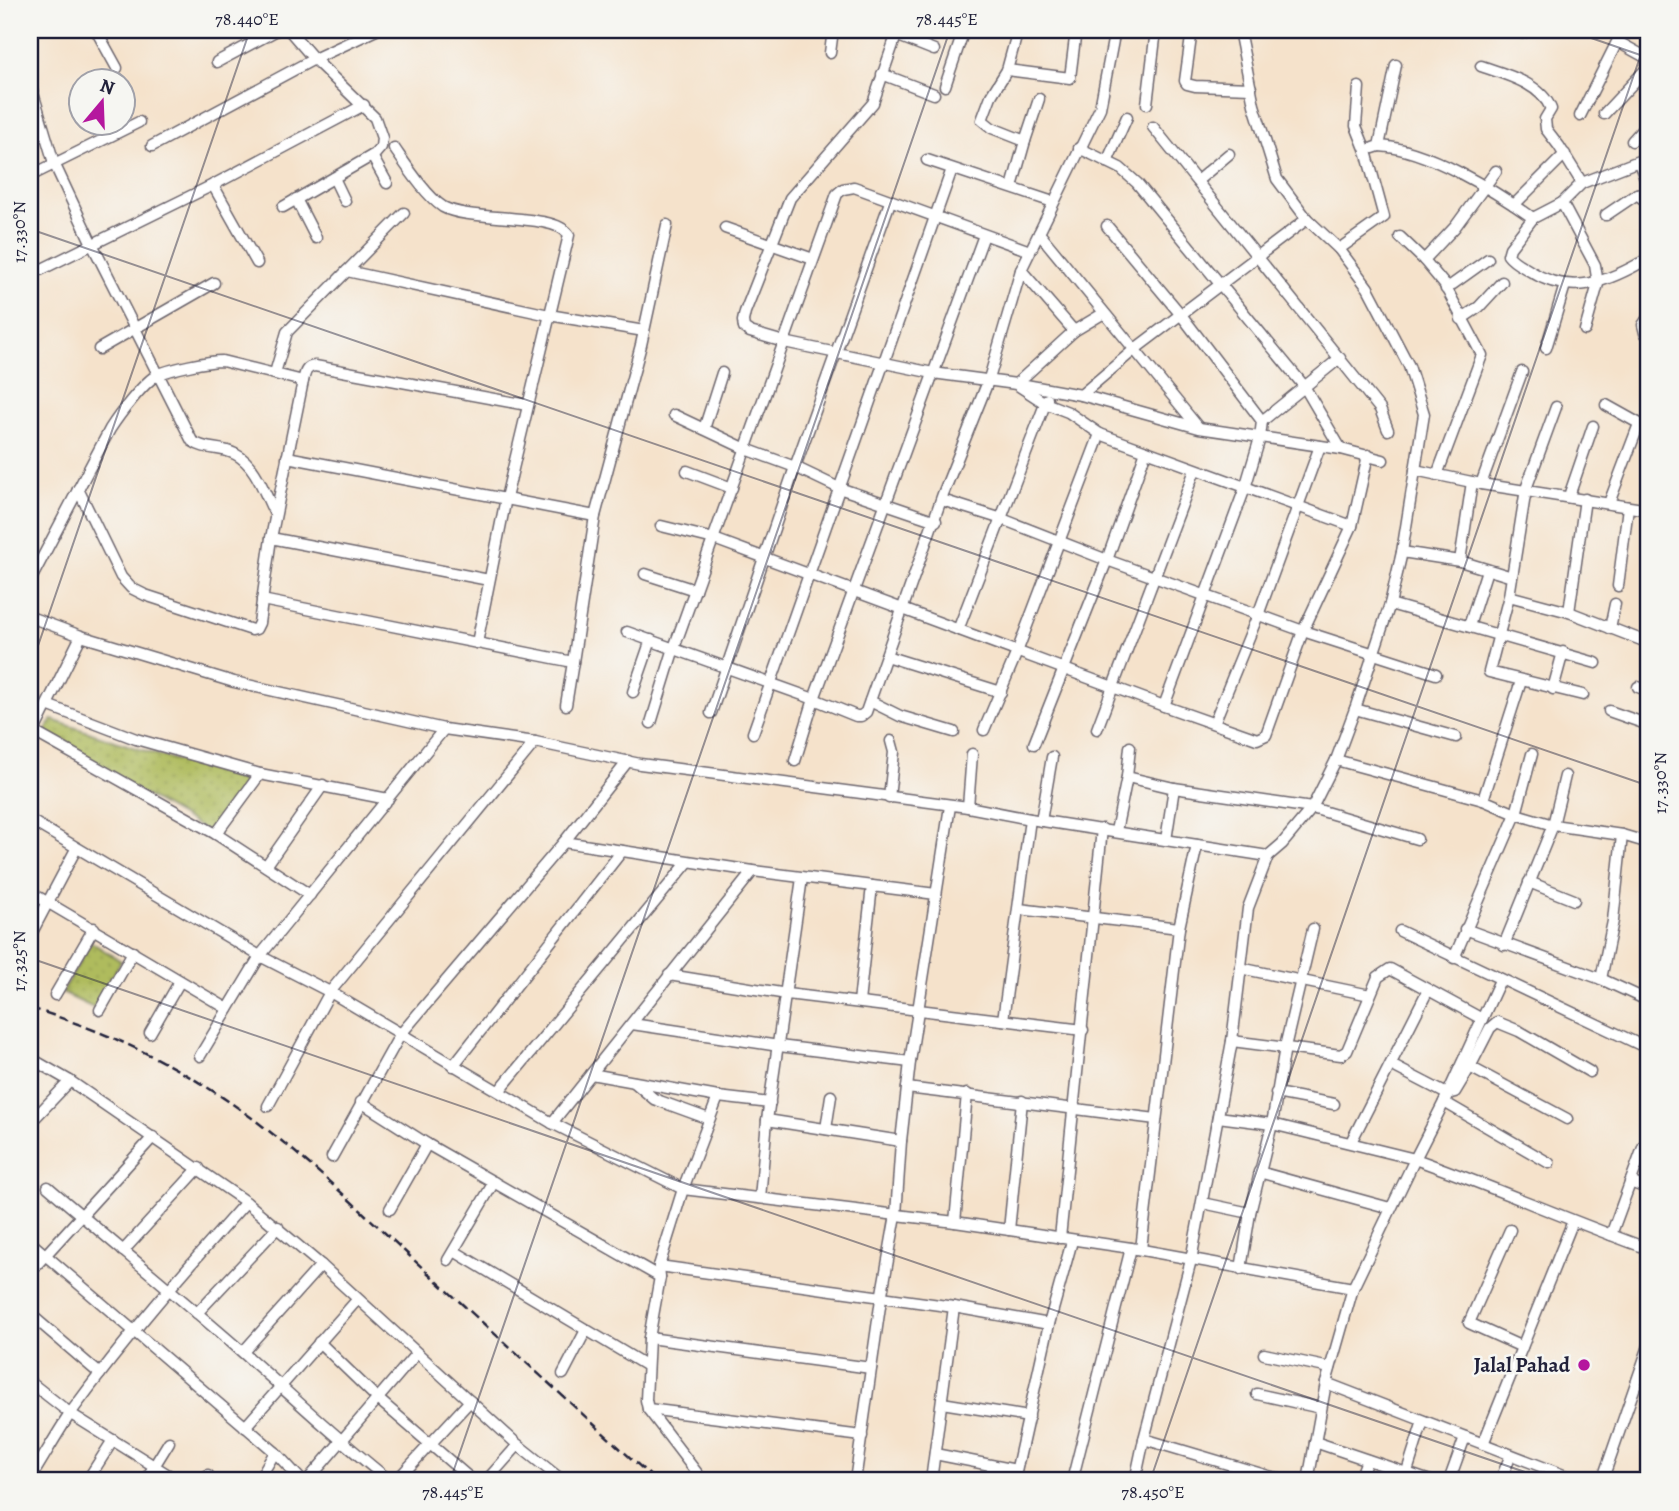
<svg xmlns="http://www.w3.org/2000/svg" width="1679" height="1511" font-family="Alegreya,serif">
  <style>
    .park { fill: url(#park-dots); stroke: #686e4c; stroke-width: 2 }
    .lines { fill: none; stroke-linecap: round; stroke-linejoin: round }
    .minor-casing { stroke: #6c656d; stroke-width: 13 }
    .minor { stroke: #fff; stroke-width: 10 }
    .rail { stroke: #22223b; stroke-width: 2.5; stroke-dasharray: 10 5; stroke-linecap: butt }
    .ticks { fill: none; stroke: #22223b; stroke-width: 2; stroke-opacity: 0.45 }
    .poi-dot { fill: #b5179e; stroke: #f6f6f2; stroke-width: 2.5 }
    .labels { text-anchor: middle; stroke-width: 5; stroke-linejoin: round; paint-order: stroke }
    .poi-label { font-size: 21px; font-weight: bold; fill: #22223b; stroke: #f6f6f2; text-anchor: end }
    .neatline { fill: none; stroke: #22223b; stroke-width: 2.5 }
    .ticks-label { font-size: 18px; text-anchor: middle; fill: #22223b }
  </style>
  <defs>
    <pattern id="park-dots" width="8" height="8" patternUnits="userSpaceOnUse" patternTransform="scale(1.75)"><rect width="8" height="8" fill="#afbb5d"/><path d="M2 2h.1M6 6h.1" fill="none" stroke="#96a052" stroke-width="1.8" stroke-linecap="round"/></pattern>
  </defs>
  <rect width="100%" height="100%" fill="#f6f6f2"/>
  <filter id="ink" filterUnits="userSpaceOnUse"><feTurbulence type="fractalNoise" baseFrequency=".0143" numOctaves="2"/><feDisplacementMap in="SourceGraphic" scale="14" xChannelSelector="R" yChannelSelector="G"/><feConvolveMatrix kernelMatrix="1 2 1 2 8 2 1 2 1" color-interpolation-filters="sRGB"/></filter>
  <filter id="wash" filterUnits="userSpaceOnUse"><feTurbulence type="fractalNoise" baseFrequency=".00686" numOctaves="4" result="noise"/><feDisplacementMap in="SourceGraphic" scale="28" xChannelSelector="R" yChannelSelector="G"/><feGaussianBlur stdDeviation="1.57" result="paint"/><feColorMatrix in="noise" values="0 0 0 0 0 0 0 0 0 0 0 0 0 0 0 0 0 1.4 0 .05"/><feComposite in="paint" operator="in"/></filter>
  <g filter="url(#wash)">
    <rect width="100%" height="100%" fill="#f5e2cb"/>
    <g class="park">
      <path d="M52,720L142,750L246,781L212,834L43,736Z"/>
      <path d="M91,942L121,961L96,1009L62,993Z"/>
    </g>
  </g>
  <g filter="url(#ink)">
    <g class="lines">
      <g class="minor-casing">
        <g id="minor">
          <path d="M96,30L117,68"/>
          <path d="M898,30L873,103L790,198L745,312L743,321L744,328L750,332L784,342L933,373L1016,384L1045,403L1068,412L1100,434L1352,526"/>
          <path d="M1192,30L1185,81L1187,84L1195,86L1251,88"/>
          <path d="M1522,33L1531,30"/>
          <path d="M896,35L934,50"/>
          <path d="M1618,42L1649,59"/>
          <path d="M830,53L833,30"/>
          <path d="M217,62L277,30"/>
          <path d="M1481,66C1504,74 1541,83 1551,109L1545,119L1546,129L1559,146L1582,183"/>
          <path d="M1007,70L1070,78L1076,30"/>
          <path d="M882,74L934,94"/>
          <path d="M30,83L54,163L92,244L192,441C206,451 220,446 235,454C256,464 265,495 275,514"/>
          <path d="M945,86L964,30"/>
          <path d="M1147,104L1156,30"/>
          <path d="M1604,114L1649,66"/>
          <path d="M1580,116L1623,30"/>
          <path d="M1153,127L1380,409L1388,430"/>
          <path d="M1025,141L1039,99"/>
          <path d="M1632,141L1649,122"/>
          <path d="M152,146L314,59L376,30"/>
          <path d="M1379,146C1426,148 1495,191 1533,218"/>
          <path d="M394,148C406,165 426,196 443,207C469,222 556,212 569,235L506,498L477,643"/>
          <path d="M1079,148L1120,168L1137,183L1304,386L1341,449"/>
          <path d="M1373,148L1379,146L1396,65"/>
          <path d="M372,156L387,183"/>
          <path d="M1649,157L1582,183L1562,203L1533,218L1510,248L1508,255C1513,262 1522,266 1530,271C1572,298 1610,281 1649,258"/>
          <path d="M927,160L1053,202"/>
          <path d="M1107,162L1127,117"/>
          <path d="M1639,163L1649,188"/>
          <path d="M30,176L139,122"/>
          <path d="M334,178L345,201"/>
          <path d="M1197,181L1229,154"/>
          <path d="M213,185L364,105"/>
          <path d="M1012,187L1025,141L992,128L982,120L991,96L1007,70L1018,30"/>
          <path d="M1637,194L1649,204"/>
          <path d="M296,199L316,238"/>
          <path d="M1562,203L1595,265L1598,284L1585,330"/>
          <path d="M1514,205L1565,154"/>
          <path d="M283,207L375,154L381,147L382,138L375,118L314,59L289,30"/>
          <path d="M1606,215L1637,194L1649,192"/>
          <path d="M1107,226L1182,316L1262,421L1260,438L1245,488L1164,706"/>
          <path d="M725,228L813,259"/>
          <path d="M1039,233L1198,427"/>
          <path d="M1400,237L1424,260L1444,284L1482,355L1437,475"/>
          <path d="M1339,249L1384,217L1366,151L1356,126L1359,87"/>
          <path d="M1424,260L1455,227L1496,171"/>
          <path d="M1021,270L1074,331"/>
          <path d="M347,271L549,315L644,331"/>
          <path d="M30,275L213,185L257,263"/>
          <path d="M1446,289L1488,259"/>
          <path d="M1649,316L1643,325L1645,333L1649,337"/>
          <path d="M1461,319L1479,307L1502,282"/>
          <path d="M1546,348L1565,285"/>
          <path d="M99,349L214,283"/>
          <path d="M275,373L287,332L404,213"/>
          <path d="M1016,384L1074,331L1104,313"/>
          <path d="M1020,384L1081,395L1199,428L1341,449L1383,460"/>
          <path d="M1081,395L1135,349L1307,219"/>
          <path d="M1606,405L1649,429"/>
          <path d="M1556,407L1526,489L1509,596L1489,672L1583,695"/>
          <path d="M674,415L746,449L795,467L839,488L936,521"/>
          <path d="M1262,421L1340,358"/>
          <path d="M704,429L722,373"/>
          <path d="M287,457L595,516"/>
          <path d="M1415,470L1481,484L1649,510"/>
          <path d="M687,471L732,488"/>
          <path d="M1481,484L1522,372"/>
          <path d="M78,489L121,577L131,588L145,595L252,630L256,629L259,623L271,538L303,381C305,372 306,367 315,366L527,405"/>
          <path d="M1569,496L1593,426"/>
          <path d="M942,500L1002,519L1107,560L1303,631L1436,674"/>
          <path d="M1609,503L1639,424"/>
          <path d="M661,526L714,539L1164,706L1257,739L1266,735L1303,631L1352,526L1368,455"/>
          <path d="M271,538L489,580"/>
          <path d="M1402,552L1460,561L1512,577"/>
          <path d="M1460,561L1472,482"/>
          <path d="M645,574L695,590"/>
          <path d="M30,581L110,429C119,415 143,383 157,375C170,369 208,361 222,361L303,381"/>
          <path d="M1618,586L1628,507"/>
          <path d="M1509,596L1569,612L1649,643"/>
          <path d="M262,600L573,662L595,516L641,345L667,225"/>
          <path d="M1390,604L1596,663"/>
          <path d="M1569,612L1585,499"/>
          <path d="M30,617L81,636L234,682L444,729L535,742L640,764L968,807L1030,819L1268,856"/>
          <path d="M1469,626L1487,570"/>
          <path d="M1610,628L1615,604"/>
          <path d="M958,630L1047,399"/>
          <path d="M627,632L814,699L856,716H861L866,712L943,494L989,379L1021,270L1100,108L1115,30"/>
          <path d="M886,656L1001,692"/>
          <path d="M1638,687L1649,691"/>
          <path d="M1553,689L1563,652"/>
          <path d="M633,692L651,640"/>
          <path d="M870,701L900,716L954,732"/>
          <path d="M47,705L136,739L260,774L388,799"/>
          <path d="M566,705L573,662"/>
          <path d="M1355,709L1456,737"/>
          <path d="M1609,711L1649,725"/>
          <path d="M711,713L795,467L890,202"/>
          <path d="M651,723L674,648L837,194L843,189L854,187L1030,251"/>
          <path d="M1214,723L1258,615L1320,446"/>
          <path d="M1097,729L1195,470"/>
          <path d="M984,730L1017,652L1100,434"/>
          <path d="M34,732L216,834L310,895"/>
          <path d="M753,733L952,169"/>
          <path d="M30,739L81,636"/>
          <path d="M1034,744L1107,560L1146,451"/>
          <path d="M1336,760L1483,800L1516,814L1553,825L1622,835L1649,843"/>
          <path d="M795,761L814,699L984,235"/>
          <path d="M1127,777L1174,788L1312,808L1417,839"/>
          <path d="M889,798L894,752L891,741"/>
          <path d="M1483,800L1521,681"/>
          <path d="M968,807L972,754"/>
          <path d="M30,820L260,956L330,992L552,1123L683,1189L955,1222L1131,1248L1353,1288"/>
          <path d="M1041,821L1052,757"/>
          <path d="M1116,831L1127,777L1130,747"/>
          <path d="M216,834L260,774"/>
          <path d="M1166,840L1174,788"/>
          <path d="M564,842L753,871L936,894"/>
          <path d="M266,866L323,785"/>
          <path d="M1529,882L1574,900"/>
          <path d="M30,892L228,1009"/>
          <path d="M1019,909L1179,928"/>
          <path d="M1465,929L1601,979L1649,1001"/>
          <path d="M1400,931L1649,1049"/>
          <path d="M30,936L76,849"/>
          <path d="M1504,945L1553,825L1565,776"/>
          <path d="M1454,958L1516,814L1532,754"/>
          <path d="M1240,968L1370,995"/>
          <path d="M669,975L787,994L1083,1030"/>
          <path d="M1601,979L1613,921L1622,835"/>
          <path d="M1500,980L1444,1102L1415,1159C1494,1187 1570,1221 1649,1249"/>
          <path d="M55,995L94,928"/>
          <path d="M859,1002L872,886"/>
          <path d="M100,1010L133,952"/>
          <path d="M1003,1020L1030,819"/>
          <path d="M632,1024L779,1046L910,1062"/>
          <path d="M150,1033L180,981"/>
          <path d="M1232,1041L1341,1055L1347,1051L1378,977L1390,969L1482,1019"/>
          <path d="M200,1056L260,956L444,729"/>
          <path d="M30,1058L70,1081L246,1202L321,1265L518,1445L563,1481"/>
          <path d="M1391,1065L1447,1094L1455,1092L1470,1067L1567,1119"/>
          <path d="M453,1066L622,851"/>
          <path d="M1470,1067L1490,1028L1497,1022L1519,1031L1590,1072"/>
          <path d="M591,1074L718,1097L770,1103"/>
          <path d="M634,1082L654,1099L709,1119"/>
          <path d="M907,1088L1156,1119"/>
          <path d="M499,1091L688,862"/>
          <path d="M1276,1093L1334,1104"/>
          <path d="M361,1102L427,1144L660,1277"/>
          <path d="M1444,1102L1549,1163"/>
          <path d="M268,1106L330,992L535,742"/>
          <path d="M1218,1117L1272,1124L1415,1159L1353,1288L1326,1383L1308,1481"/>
          <path d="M767,1120L901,1141"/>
          <path d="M30,1123L70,1081"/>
          <path d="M552,1123L753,871"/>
          <path d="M826,1129L831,1096"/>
          <path d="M1351,1142L1428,990"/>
          <path d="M332,1157L400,1035L564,842L628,761"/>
          <path d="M1259,1172L1390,1208"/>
          <path d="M1630,1182L1649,1189"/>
          <path d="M48,1187C112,1242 177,1295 240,1350C290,1394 338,1440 390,1481"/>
          <path d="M760,1198L767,1120L802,878"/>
          <path d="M1203,1203L1250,1213L1272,1124L1285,1047L1313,929"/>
          <path d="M390,1209L427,1144"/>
          <path d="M955,1222L967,1094"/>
          <path d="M1009,1230L1022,1101"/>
          <path d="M1510,1230L1469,1323L1522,1347"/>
          <path d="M1611,1235L1644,1145L1649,1140"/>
          <path d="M1060,1238L1102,829"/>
          <path d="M30,1242L275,1452L302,1481"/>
          <path d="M1141,1249L1179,928L1197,845"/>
          <path d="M123,1251L199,1168"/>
          <path d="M454,1251L647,1366"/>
          <path d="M448,1260L494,1182"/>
          <path d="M659,1266L954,1307L1049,1324"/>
          <path d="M1241,1269L1250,1213"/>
          <path d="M30,1272L153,1137"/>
          <path d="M197,1313L278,1227"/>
          <path d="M30,1314L100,1374"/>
          <path d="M649,1338L871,1368"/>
          <path d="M319,1342L378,1399L473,1481"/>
          <path d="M243,1352L321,1265"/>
          <path d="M1264,1354L1330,1368"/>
          <path d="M563,1374L586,1330"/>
          <path d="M30,1382L71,1414L178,1481"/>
          <path d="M1326,1383L1579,1481"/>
          <path d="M1257,1394L1321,1408"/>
          <path d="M942,1403L1029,1417"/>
          <path d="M648,1409L862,1436"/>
          <path d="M245,1427L357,1300"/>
          <path d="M1144,1439L1285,1481"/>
          <path d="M1315,1442L1430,1481"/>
          <path d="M1483,1444L1573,1221"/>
          <path d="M935,1454L1016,1470"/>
          <path d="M30,1479C44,1457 57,1433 72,1411C126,1337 185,1270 246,1202"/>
          <path d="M87,1481L113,1440"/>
          <path d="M145,1481L169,1442"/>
          <path d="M205,1481L208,1475"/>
          <path d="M258,1481L275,1452"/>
          <path d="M307,1481L416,1354"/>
          <path d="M396,1481L470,1401"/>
          <path d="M486,1481L518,1445"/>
          <path d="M703,1481L648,1409L646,1400L649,1338L660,1277L659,1266L683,1189L718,1097"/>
          <path d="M855,1481L881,1299L896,1215L901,1141L910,1062L950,806"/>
          <path d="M931,1481L954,1307"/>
          <path d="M1014,1481L1049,1324L1072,1241"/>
          <path d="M1072,1481L1131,1248"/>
          <path d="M1135,1481L1144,1439L1191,1260L1232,1041L1248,908L1268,856L1282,844L1312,808L1336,760L1355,709L1390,604L1402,552L1424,414L1409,366L1368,288L1339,249L1307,219L1277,179L1254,105L1239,30"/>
          <path d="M1359,1481L1367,1460"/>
          <path d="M1404,1481L1423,1421"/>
          <path d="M1449,1481L1465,1437"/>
          <path d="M1500,1481L1511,1455"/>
          <path d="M1602,1481L1649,1346"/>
        </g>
      </g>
      <use href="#minor" class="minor"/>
      <path class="rail" d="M30,1008C101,1029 170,1061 231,1103C302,1152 365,1215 428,1273C504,1342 580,1412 656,1481"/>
    </g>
  </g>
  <path class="ticks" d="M1568,30L1649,58M30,229L1649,786M30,669L250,30M30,958L1551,1481M450,1481L950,30M1150,1481L1649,31"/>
  <circle class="poi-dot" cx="1584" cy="1365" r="7"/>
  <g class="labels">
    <g class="poi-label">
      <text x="1570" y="1372">Jalal Pahad</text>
    </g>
  </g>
  <rect width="1679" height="1511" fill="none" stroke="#f6f6f2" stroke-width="77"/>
  <g transform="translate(102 102) rotate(19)"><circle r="33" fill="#f6f6f2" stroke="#a1a1a9" stroke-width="2"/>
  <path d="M0-5L12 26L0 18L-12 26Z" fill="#b5179e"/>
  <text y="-10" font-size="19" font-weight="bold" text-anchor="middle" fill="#22223b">N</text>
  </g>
  <rect x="38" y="38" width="1602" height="1434" class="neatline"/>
  <g class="ticks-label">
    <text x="247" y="25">78.440°E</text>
    <text x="947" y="25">78.445°E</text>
    <text transform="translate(19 232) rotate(-90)" y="6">17.330°N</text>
    <text transform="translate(1660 783) rotate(-90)" y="6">17.330°N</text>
    <text transform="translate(19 961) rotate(-90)" y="6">17.325°N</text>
    <text x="453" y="1498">78.445°E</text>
    <text x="1153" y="1498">78.450°E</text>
  </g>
</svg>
